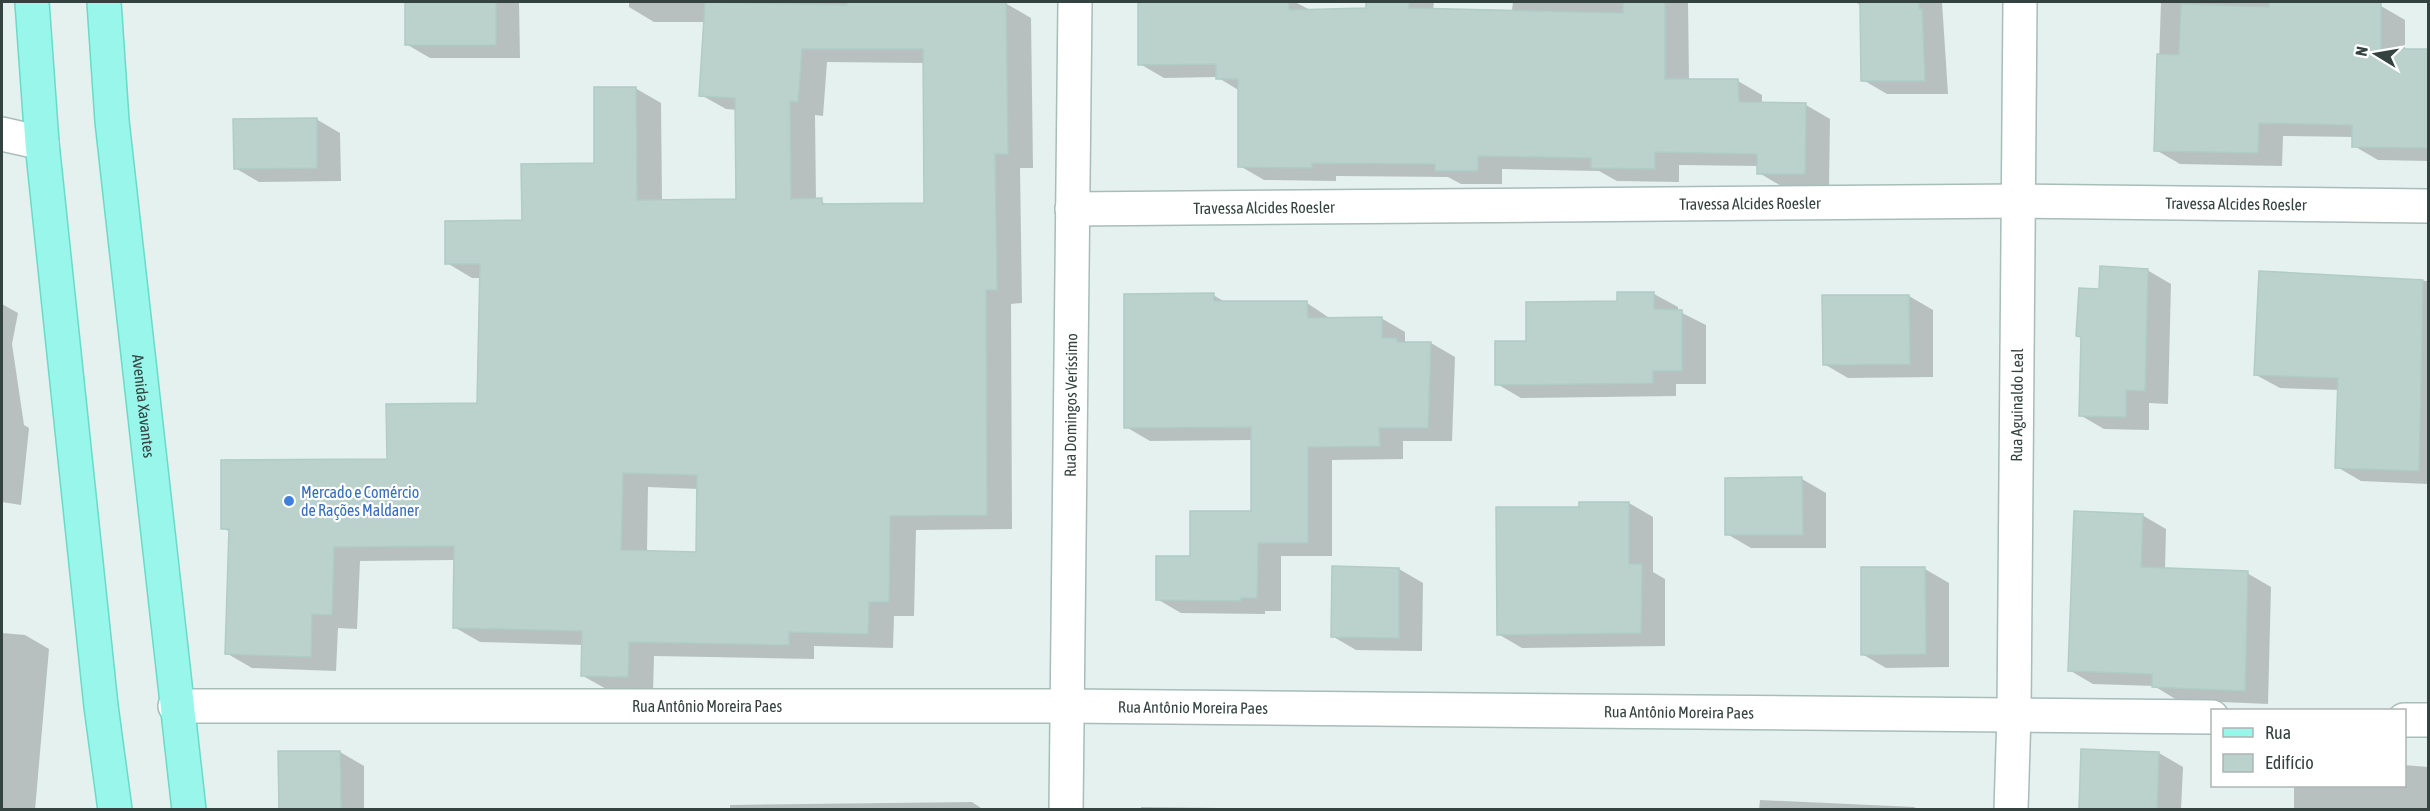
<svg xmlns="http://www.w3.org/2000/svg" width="2430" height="811" font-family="'Asap Condensed',sans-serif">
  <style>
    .shadow { fill: #0003; fill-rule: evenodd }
    .building { fill: #bbd2cc; stroke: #afccc5; stroke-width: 1.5; fill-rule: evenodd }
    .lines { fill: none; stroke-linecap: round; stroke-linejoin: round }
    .minor-casing { stroke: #a8bcb8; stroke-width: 36 }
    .major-casing { stroke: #6adac9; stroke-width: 36 }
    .minor { stroke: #fff; stroke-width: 33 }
    .major { stroke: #99f6ea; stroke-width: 33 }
    .shop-dot { fill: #3f7fe0; stroke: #fff; stroke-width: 2 }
    .labels { text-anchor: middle; stroke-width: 4.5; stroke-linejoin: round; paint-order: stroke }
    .street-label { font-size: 16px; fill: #354340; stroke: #fff }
    .shop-label { font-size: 16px; fill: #366cbe; stroke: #fff; text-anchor: start }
  </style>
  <rect width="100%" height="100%" fill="#e5f1ef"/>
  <g class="shadow">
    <path d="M406,2H519L520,58H430L406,44Z"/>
    <path d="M629,2H986L1005,3L1031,18L1033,168H1020L1022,303L1011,304L1012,529L916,530L914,616H894L893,648L814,646V659L654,656L653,691L608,690L583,676V645L480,642L454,627L455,560L360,561L357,629L338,628L336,671L252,668L226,653L230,532L223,528L388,460L479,404L481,278H472L447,263L523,221L596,164L635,88L661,103L662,201H737V110L726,109L701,95L705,22H654L629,7ZM827,62L924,63L925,204L832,206L816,200L815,115L823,116ZM648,487L698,489L697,554L647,552Z"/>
    <path d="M1140,2H1295L1312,11L1368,10V2H1434L1433,10H1512L1513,2H1688L1689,80L1738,81L1762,95V104L1806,105L1830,119L1829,187H1783L1759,173V166L1679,165V182L1617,181L1599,171L1502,169V184H1461L1448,177L1336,176V181L1264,180L1240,166V91L1217,77L1164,78L1140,64Z"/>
    <path d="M1855,2H1942L1948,94H1887L1863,80L1862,6Z"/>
    <path d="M2161,2H2286L2381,6L2405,20V51H2428V161L2378,160L2354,146V137L2283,136L2282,166L2180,164L2156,150Z"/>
    <path d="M316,119L340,133L341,181L259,182L235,168Z"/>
    <path d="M2147,270L2171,284L2168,404L2149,403V430L2104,429L2080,415L2083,338L2078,336L2100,291Z"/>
    <path d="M2260,273L2428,281V484L2361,481L2337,467L2339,390L2280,388L2256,375Z"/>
    <path d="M1654,294L1678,307V311L1706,325V384H1676V396L1521,398L1497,384L1528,343L1618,303Z"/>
    <path d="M1213,295L1227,303H1307L1331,319L1381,318L1405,332V343H1431L1455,357L1452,441H1403V459L1332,460V556H1281V611H1265V614L1181,613L1157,599L1192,558L1253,512L1252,440L1150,441L1126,427Z"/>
    <path d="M1909,296L1933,310V377L1848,378L1824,364Z"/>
    <path d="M2,304L18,313L12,344L24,425L29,428L21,505L2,502Z"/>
    <path d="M1802,479L1826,493V548H1751L1727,534Z"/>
    <path d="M1629,503L1653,517V572L1665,579V646L1522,648L1498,634L1581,509Z"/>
    <path d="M2142,515L2166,529L2165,570L2247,573L2271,587L2268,704L2177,700L2154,686L2093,684L2069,670Z"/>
    <path d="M1334,567L1399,569L1423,583L1422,651L1356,650L1332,636Z"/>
    <path d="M1925,569L1949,583V667L1886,668L1862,654Z"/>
    <path d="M2,633L25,635L49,649L35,810H2Z"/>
    <path d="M340,752L364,766V810H280Z"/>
    <path d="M2159,753L2183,767L2181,810H2081Z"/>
    <path d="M2404,765L2428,767V810H2294V786H2404Z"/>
    <path d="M1760,800L1914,807L1918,810H1759Z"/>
    <path d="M972,802L984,810H730V805Z"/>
    <path d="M1141,807L1221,808L1223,810H1141Z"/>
  </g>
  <g class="building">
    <rect x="405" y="2" width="91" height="43"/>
    <path d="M705,2L847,5V2H1006L1008,154H995L997,290H986L987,515L890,516L889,602H869L868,634L789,632V645L629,642L628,677L581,676L582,631L453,628L454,546L334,547L332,615L312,614L311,657L225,654L229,529H221V460L387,459L386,404L477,403L480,264H445V221L522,220L521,164L594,163V87H636L637,200L736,199L735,98L699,96ZM802,49H923L924,203L822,204V198L791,199L790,101L798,102ZM623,473L697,475L696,552L621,550Z"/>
    <path d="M1138,2H1289V10L1366,8V2H1409V8L1623,13V2H1665V79H1738L1739,102L1806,103L1805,174H1757V154L1655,152V169L1591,168V158L1478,156V171H1435V164L1312,163V168L1238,167V79H1216V64L1138,65Z"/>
    <path d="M1860,2H1919V9H1922L1925,81H1861Z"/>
    <path d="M2269,2H2381V49H2428V148L2352,147V125L2259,123L2258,153L2154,151L2157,54L2179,55L2181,4L2269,7Z"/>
    <path d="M317,118V168L234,169L233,119Z"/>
    <path d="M2100,266L2148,269L2145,391L2126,390V417L2079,416L2081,337L2076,336L2079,288L2099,289Z"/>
    <path d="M2259,271L2423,280L2419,471L2335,468L2338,378L2254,375Z"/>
    <path d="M1617,292H1654V309L1682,310V371H1653V383L1495,385V341H1526V302L1617,301Z"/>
    <path d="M1214,293V301H1307L1308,318L1382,317V338H1397V342H1431L1428,428H1379L1380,446L1308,447V543H1258L1257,598H1241V601L1156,600V556H1190V511H1251V427L1124,428V294Z"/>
    <path d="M1822,295H1909L1910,364L1823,365Z"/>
    <path d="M1802,477L1803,535H1725V478Z"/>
    <path d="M1579,502H1629V564H1642L1641,633L1497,635L1496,507H1579Z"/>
    <path d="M2074,511L2143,514L2141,567L2248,571L2245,691L2152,687V674L2068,671Z"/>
    <path d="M1332,566L1399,568V638L1331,637Z"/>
    <path d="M1861,567H1925L1926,654L1861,655Z"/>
    <path d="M2081,749L2159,752L2157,810H2079Z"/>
    <path d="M278,751H340L341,810H279Z"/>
  </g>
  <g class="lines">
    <g class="minor-casing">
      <g id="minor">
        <path d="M2,134L42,143"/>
        <path id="s1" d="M1072,209L2020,201L2428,206"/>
        <path id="s2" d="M175,706H1067L2212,717"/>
        <path d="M2404,720H2428"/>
        <path id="s3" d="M1066,810L1075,2"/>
        <path id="s4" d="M2011,810L2014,714L2020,2"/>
      </g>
    </g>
    <g class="major-casing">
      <g id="major">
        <path d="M32,2L42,143L101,706L115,810"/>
        <path id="s5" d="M104,2L112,121L189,810"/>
      </g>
    </g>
    <use href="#minor" class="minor"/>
    <use href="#major" class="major"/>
  </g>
  <circle class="shop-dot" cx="289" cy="501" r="6"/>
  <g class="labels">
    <g class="street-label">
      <text dy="6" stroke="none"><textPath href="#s1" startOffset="678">Travessa Alcides Roesler</textPath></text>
      <text dy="6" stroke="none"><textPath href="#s1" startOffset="1164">Travessa Alcides Roesler</textPath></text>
      <text dy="6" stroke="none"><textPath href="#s1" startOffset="192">Travessa Alcides Roesler</textPath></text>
      <text dy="6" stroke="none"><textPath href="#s3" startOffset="405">Rua Domingos Veríssimo</textPath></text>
      <text dy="6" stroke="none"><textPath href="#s5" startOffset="406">Avenida Xavantes</textPath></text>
      <text dy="6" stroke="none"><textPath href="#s4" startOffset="405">Rua Aguinaldo Leal</textPath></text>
      <text dy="6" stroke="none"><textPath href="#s2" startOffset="532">Rua Antônio Moreira Paes</textPath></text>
      <text dy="6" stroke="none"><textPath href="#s2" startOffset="1018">Rua Antônio Moreira Paes</textPath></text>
      <text dy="6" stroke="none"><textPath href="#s2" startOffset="1504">Rua Antônio Moreira Paes</textPath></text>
    </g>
    <g class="shop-label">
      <text x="301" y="498">Mercado e Comércio<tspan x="301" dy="18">de Rações Maldaner</tspan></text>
    </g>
  </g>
  <rect width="2430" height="811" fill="none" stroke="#354340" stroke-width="6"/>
  <rect x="2211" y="709" width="195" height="78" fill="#ffffff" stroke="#aeb4b3" stroke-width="1.5"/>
  <rect x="2223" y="728" width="30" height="9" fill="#99f6ea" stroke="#aeb4b3" stroke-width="1.5"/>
  <text x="2265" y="739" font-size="18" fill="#354340">Rua</text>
  <rect x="2223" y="754" width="30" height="18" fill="#bbd2cc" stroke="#aeb4b3" stroke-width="1.5"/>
  <text x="2265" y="769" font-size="18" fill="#354340">Edifício</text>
  <g transform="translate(2376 54) rotate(281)" stroke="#ffffff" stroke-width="4.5" paint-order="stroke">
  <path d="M0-4.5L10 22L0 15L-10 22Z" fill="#354340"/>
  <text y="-9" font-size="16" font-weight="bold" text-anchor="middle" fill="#354340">N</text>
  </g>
</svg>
